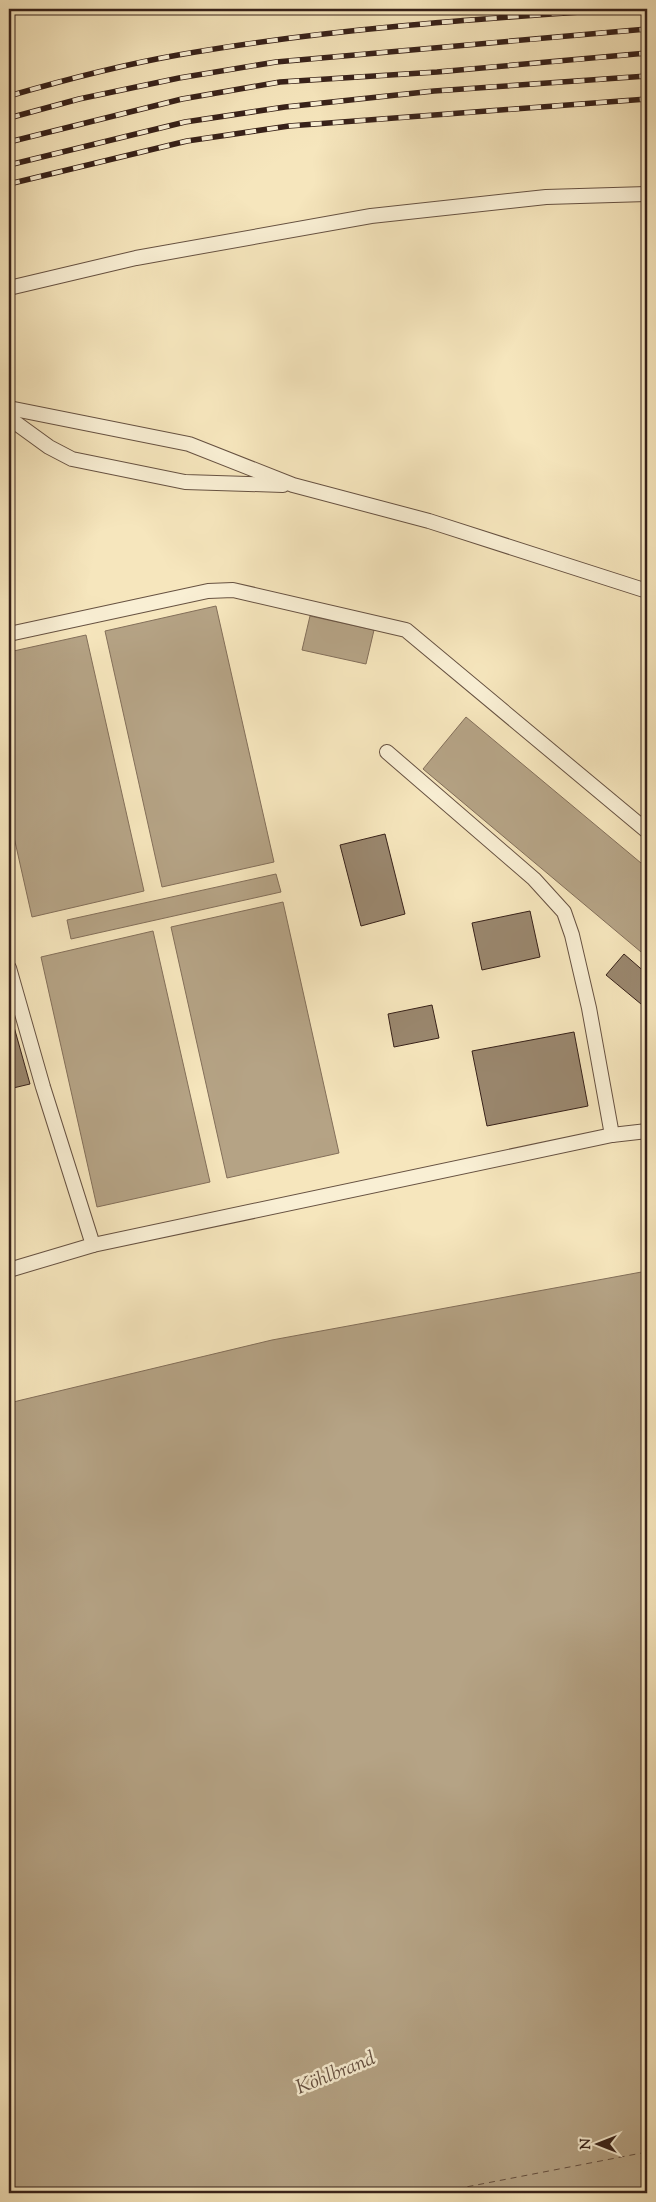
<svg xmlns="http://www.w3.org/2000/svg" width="656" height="2202" font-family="'Sorts Mill Goudy',serif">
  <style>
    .water { fill: #b5a385; stroke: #836f5a }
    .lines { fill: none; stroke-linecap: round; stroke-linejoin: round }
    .ferry { stroke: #634e3f; stroke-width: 1; stroke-dasharray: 6 5; stroke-linecap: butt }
    .building { fill: #9a876e; stroke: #372119 }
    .service-casing { stroke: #675242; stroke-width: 16 }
    .service { stroke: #f9efd4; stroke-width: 14 }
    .rail-casing { stroke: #372119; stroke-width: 5.5 }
    .rail { stroke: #f9efd4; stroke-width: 4; stroke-dasharray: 11; stroke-linecap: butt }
    .labels { text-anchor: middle; stroke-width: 5; stroke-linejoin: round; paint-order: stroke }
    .water-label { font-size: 20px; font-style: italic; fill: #634e3f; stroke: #f9efd4 }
  </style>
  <rect width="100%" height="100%" fill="#f6e6bd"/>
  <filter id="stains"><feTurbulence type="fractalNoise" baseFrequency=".004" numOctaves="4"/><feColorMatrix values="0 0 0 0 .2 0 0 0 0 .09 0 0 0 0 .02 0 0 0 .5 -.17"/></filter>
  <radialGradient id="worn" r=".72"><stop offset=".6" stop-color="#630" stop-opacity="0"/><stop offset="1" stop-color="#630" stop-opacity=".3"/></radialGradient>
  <g class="water">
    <path d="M216,606L274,862L162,887L105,631Z"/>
    <path d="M310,616L374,630L366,664L302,650Z"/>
    <path d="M86,635L144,891L32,917L9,815V652Z"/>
    <path d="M466,717L647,868V957L423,769Z"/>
    <path d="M276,874L281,892L71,939L67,920Z"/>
    <path d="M283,902L339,1153L227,1178L171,927Z"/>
    <path d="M153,931L210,1182L97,1207L41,957Z"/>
    <path d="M647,1271V2193H9V1403L272,1340Z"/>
  </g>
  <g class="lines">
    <path class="ferry" d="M435,2193L647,2152"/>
  </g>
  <g class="building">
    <path d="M385,834L405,914L361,926L340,845Z"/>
    <path d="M530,911L540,957L482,970L472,923Z"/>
    <path d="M624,954L647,974V1009L606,975Z"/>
    <path d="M432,1005L439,1038L394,1047L388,1014Z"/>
    <path d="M9,1009L30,1084L9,1089Z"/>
    <path d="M574,1032L588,1106L487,1126L472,1051Z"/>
  </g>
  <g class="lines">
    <g class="service-casing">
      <g id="service">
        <path d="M9,288L136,258L371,216L546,197L647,194"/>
        <path d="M9,408L189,444L293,485L429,521L647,591"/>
        <path d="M9,418L49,447L72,459L185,482L283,485"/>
        <path d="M9,634L208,591L233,590L406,630L647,831"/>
        <path d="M387,752L534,879L564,912L572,935L589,1008L612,1135"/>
        <path d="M9,968L43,1087L93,1245"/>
        <path d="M9,1270L93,1245L612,1135L647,1131"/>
      </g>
    </g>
    <use href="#service" class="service"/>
    <g class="rail-casing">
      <g id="rail">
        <path d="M9,96C64,80 121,65 178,55C325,29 475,19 625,9"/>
        <path d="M9,118L79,99L179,78L276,62L647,29"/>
        <path d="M9,142L182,99L280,82L437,72L647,53"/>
        <path d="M9,165L185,122L285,107L434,91L647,76"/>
        <path d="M9,184L187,141L289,126L647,99"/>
      </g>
    </g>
    <use href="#rail" class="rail"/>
  </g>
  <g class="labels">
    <g class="water-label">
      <text transform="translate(335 2072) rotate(-22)" y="7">Köhlbrand</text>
    </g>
  </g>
  <rect width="656" height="2202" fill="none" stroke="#f6e6bd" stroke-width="30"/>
  <rect x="10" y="10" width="636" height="2182" fill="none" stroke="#372119" stroke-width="2.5"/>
  <rect x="15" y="15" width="626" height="2172" fill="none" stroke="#372119"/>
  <g transform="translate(598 2144) rotate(270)" stroke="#f9efd4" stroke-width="4" paint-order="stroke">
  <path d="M0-4L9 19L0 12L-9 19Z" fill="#372119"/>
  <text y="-8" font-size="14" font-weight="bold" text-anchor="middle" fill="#372119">N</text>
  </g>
  <rect width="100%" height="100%" filter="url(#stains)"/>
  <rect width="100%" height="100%" fill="url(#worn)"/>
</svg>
